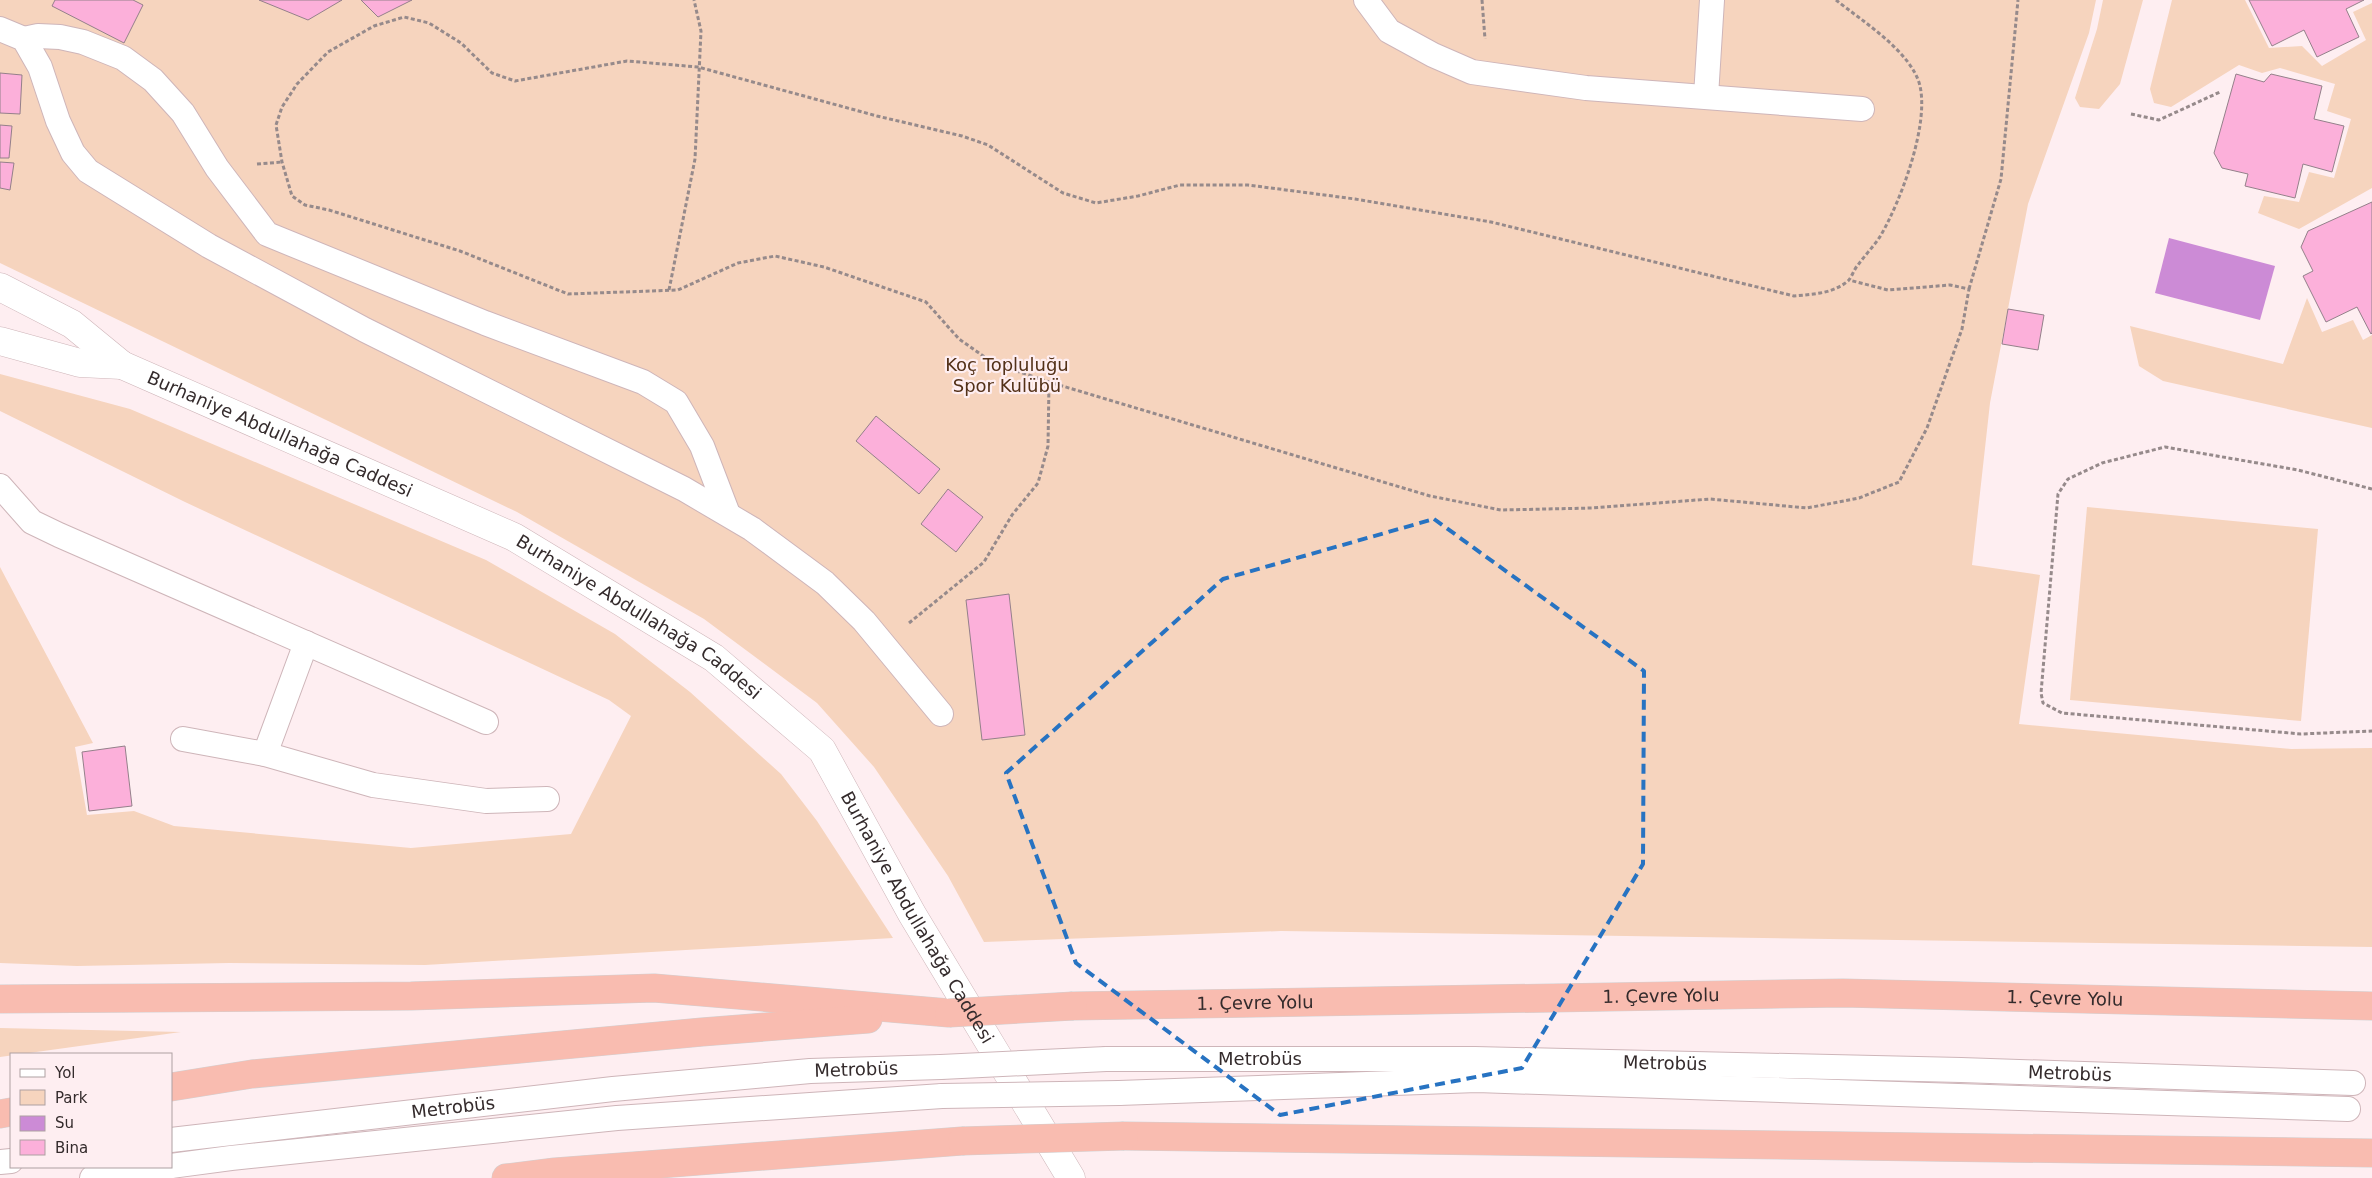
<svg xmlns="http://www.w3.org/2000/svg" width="2372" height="1178" font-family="'DejaVu Sans',sans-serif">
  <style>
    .green { fill: #f6d4be }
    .water { fill: #cc8bd6 }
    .building { fill: #fcb0da; stroke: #94808a }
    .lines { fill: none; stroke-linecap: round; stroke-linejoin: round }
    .lane-casing { stroke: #ceb5b9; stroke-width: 26 }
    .secondary-casing { stroke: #ceb5b9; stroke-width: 29 }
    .highway-casing { stroke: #d2d0d1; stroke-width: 29 }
    .path { stroke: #968a8b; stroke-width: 3; stroke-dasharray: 4 2.5; stroke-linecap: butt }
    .lane { stroke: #fff; stroke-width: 24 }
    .secondary { stroke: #fff; stroke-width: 28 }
    .highway { stroke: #f9bcb0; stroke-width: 28 }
    .lane-bridge-casing { stroke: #ceb5b9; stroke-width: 26; stroke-linecap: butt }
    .highway-bridge-casing { stroke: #d2d0d1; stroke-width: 29; stroke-linecap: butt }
    .lane-bridge { stroke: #fff; stroke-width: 24 }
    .highway-bridge { stroke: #f9bcb0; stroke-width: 28 }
    .marked { fill: none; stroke: #2773c2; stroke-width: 4; stroke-dasharray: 10 6; stroke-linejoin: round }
    .labels { text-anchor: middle; stroke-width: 4.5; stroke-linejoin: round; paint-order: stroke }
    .park-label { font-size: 18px; fill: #533118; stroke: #feeef1 }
    .street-label { font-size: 18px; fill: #342b2c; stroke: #feeef1 }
  </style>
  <rect width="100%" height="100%" fill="#feeef1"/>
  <g class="green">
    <path d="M0,0H2096L2089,33L2028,204L1990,403L1972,565L2040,575L2019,724L2291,749L2372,748V947L1281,931L984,942L948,876L874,767L817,703L704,619L517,512L0,263Z"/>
    <path d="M2103,0H2143L2120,84L2099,109L2080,107L2075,98L2097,29Z"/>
    <path d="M2172,0H2245L2269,48L2302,46L2322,66L2366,40L2353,12L2372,3V188L2299,229L2258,213L2264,196L2299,202L2309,172L2334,178L2351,119L2327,111L2335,84L2280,68L2262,73L2239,65L2171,107L2154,103L2150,89Z"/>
    <path d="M2307,298L2322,332L2353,320L2363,340L2372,335V428L2163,381L2139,366L2130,326L2283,364Z"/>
    <path d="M0,374L130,409L486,560L615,634L690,692L781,774L817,821L893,938L425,965L229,963L77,966L0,963V567L93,743L75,747L87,815L134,811L174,826L411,848L571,834L631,716L609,700L185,502L0,411Z"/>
    <path d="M2087,507L2318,529L2301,721L2070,700Z"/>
    <path d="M0,1028L181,1032L0,1057Z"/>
  </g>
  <path class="water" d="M2169,238L2275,266L2260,320L2155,293Z"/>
  <g class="building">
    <path d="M55,0H133L143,5L124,43L52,6Z"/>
    <path d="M259,0H342L308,20Z"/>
    <path d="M361,0H412L378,17Z"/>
    <path d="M2249,0H2364L2346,9L2359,37L2317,57L2304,30L2272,46Z"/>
    <path d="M0,73L22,75L20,114L0,113Z"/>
    <path d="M2236,74L2264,82L2271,74L2322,86L2314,119L2344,126L2332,172L2303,164L2295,198L2245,186L2248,174L2222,168L2214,153Z"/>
    <path d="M0,125L12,126L9,158H0Z"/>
    <path d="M0,162L14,163L10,190L0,188Z"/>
    <path d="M2372,202V333L2371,334L2357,307L2326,322L2303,276L2313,271L2301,247L2308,231Z"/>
    <path d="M2008,309L2044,315L2038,350L2002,344Z"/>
    <path d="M876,416L940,469L919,494L856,441Z"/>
    <path d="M948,489L983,517L956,552L921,524Z"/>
    <path d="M1009,594L1025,735L982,740L966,600Z"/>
    <path d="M125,746L132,806L89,811L82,752Z"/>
  </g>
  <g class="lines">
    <g class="lane-casing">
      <g id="lane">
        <path d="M1366,0L1389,31L1433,55L1472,72L1586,88L1862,109"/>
        <path d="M0,29L24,39L40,67L58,121L73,153L88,171L209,246L365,330L684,489L752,529L825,583L864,621L941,714"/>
        <path d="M24,39L38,36L60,37L83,42L123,58L153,80L183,113L217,168L267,234L485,323L643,382L676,402L702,446L728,514"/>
        <path d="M1706,96L1712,0"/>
        <path d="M0,486L32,522L59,535L486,722"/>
        <path d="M183,739L265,754L373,785L486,801L547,799"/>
        <path d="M265,754L306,643"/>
        <path id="s1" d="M1106,1059H1475L1961,1070L2353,1083"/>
        <path d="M1119,1093L1477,1080L2348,1109"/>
        <path id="s2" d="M171,1140L613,1089L810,1071L941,1067"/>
        <path d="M0,1162L11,1161"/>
        <path d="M171,1166L231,1158L617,1118L942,1096"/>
        <path d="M92,1178L168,1167"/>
      </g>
    </g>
    <g class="secondary-casing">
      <g id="secondary">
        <path id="s3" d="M0,287L72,324L122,365L514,537L714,658L822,750L912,914L1071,1178"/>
        <path d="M0,341L80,363L122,365"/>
      </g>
    </g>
    <g class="highway-casing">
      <g id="highway">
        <path d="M0,999L411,996L654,988L949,1013"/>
        <path id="s4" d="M1073,1006L1843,993L2372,1006"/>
        <path d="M171,1087L252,1074L702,1032L868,1019"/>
        <path d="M0,1114L11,1112"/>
        <path d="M1124,1136L2372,1153"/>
        <path d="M506,1178L555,1172L962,1141"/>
      </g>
    </g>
    <g class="path">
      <path d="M1482,0L1485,39"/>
      <path d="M1836,0C1862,21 1912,52 1920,86C1929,126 1901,200 1881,235C1875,245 1865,255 1858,265C1854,269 1852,277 1848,281C1832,294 1813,294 1794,296L1491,222L1355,199L1248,185H1180L1138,196L1096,203L1063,193L988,145L962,136L877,116L698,67L627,61L515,81L492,73L461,43L429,23L404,17L374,26L328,52L297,84L282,107L276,125L282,162L292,196L305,205L329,210L460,251L568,294L678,290L738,263L775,256L824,267L926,302L959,339L993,363L1049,382L1430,496L1501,510L1592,508L1710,499L1807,508L1859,498L1899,482L1927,428L1962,329L1969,289L1950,285L1888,290L1849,280"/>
      <path d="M2131,114L2159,120L2220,92"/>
      <path d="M257,164L282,162"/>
      <path d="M1969,289L2001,179L2018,0"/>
      <path d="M669,290L695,159L701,31L694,0"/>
      <path d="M2372,489L2298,470L2165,447L2102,463L2068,479L2058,494L2041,693L2043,703L2062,713L2301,734L2372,731"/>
      <path d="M909,623L984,562L1012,515L1038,483L1048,446L1049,382"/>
    </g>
    <use href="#lane" class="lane"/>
    <use href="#secondary" class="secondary"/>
    <use href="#highway" class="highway"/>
    <g class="lane-bridge-casing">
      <g id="lane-bridge">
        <path d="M941,1067L1106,1059"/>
        <path d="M942,1096L1119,1093"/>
      </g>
    </g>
    <g class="highway-bridge-casing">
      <g id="highway-bridge">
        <path d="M949,1013L1073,1006"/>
        <path d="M962,1141L1124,1136"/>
      </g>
    </g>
    <use href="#lane-bridge" class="lane-bridge"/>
    <use href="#highway-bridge" class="highway-bridge"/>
  </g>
  <path class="marked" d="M1434,519L1644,671L1643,864L1522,1068L1280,1115L1076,963L1006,773L1223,579Z"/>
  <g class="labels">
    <g class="park-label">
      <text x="1007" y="371">Koç Topluluğu<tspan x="1007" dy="21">Spor Kulübü</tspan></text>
    </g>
    <g class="street-label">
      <text dy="6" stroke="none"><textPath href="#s3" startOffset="318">Burhaniye Abdullahağa Caddesi</textPath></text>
      <text dy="6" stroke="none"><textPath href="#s3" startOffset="722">Burhaniye Abdullahağa Caddesi</textPath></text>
      <text dy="6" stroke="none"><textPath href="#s3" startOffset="1142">Burhaniye Abdullahağa Caddesi</textPath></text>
      <text dy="6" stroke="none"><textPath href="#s4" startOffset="588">1. Çevre Yolu</textPath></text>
      <text dy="6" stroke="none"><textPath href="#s4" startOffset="992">1. Çevre Yolu</textPath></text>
      <text dy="6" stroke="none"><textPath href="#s4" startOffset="182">1. Çevre Yolu</textPath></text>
      <text dy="6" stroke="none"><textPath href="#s1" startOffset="154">Metrobüs</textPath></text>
      <text dy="6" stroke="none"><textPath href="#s1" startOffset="559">Metrobüs</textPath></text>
      <text dy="6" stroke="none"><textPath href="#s2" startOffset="689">Metrobüs</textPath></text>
      <text dy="6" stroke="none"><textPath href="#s1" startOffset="964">Metrobüs</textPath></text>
      <text dy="6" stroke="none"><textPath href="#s2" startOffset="284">Metrobüs</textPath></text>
    </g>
  </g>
  <rect x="10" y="1053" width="162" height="115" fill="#feeef1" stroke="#ada0a2"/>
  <rect x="20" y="1069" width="25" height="8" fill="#ffffff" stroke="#ada0a2"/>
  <text x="55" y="1078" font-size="15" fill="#342b2c">Yol</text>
  <rect x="20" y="1090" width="25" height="15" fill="#f6d4be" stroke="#ada0a2"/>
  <text x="55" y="1103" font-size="15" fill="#342b2c">Park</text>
  <rect x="20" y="1116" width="25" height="15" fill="#cc8bd6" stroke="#ada0a2"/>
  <text x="55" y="1128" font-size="15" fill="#342b2c">Su</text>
  <rect x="20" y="1140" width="25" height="15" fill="#fcb0da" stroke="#ada0a2"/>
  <text x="55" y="1153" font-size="15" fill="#342b2c">Bina</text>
</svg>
